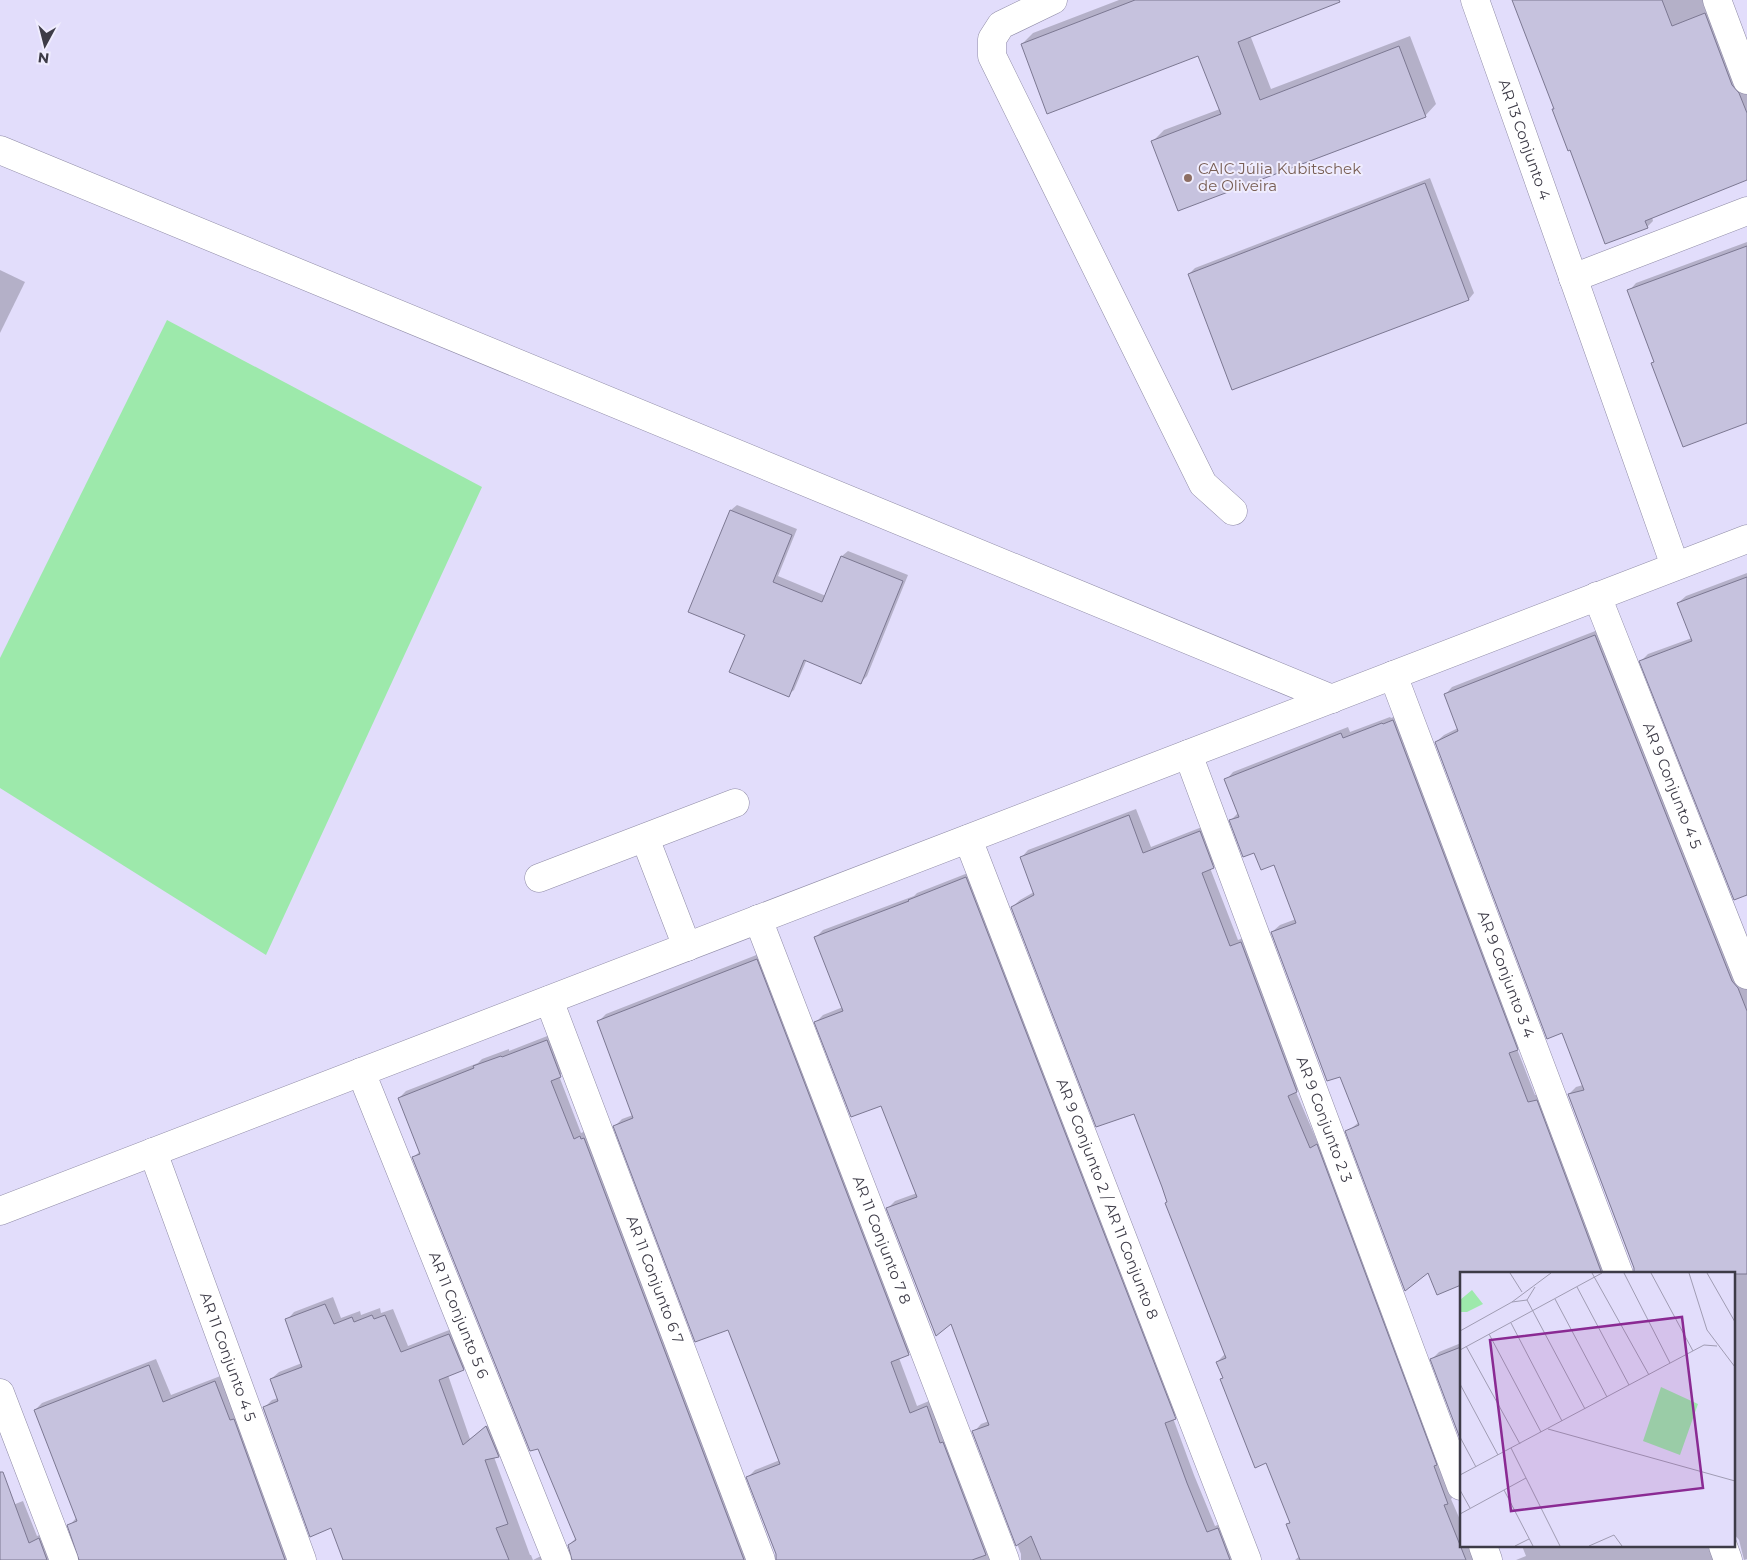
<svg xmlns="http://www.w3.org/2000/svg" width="1747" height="1560" font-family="Montserrat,sans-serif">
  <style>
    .green { fill: #9de9ab }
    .shadow { fill: #0003 }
    .building { fill: #c6c2de; stroke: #7c7892 }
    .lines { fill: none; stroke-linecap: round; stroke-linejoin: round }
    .minor-casing { stroke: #8f8ba6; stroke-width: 29 }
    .minor { stroke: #fff; stroke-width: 28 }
    .education-dot { fill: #8d6e63; stroke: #efecfe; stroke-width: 2 }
    .labels { text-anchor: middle; stroke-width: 4; stroke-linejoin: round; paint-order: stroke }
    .street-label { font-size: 15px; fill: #3d3b47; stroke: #efecfe }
    .education-label { font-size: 15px; fill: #785e54; stroke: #efecfe; text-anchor: start }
    .inset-road { fill: none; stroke: #a09cb3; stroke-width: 1 }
    .view { fill: #8a2a93; fill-opacity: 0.15; stroke: #8a2a93; stroke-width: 2.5 }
    .inset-edge { fill: none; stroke: #3d3b47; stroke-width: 2.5 }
  </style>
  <rect width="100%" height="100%" fill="#e2ddfb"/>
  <path class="green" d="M167,320L482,487L266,955L0,788V658Z"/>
  <g class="shadow">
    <path d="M1119,0H1327L1250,35L1271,89L1410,36L1436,104L1425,116L1153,141L1164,130L1220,109L1199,54L1022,44L1033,33Z"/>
    <path d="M1514,0H1709L1747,92V179L1652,217L1653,221L1647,227L1570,148L1554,109L1555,108Z"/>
    <path d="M1430,178L1474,293L1469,299L1233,389L1189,274L1195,268Z"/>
    <path d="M1747,242V422L1653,363L1655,361L1629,291L1636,283Z"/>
    <path d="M0,270L25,282L0,333Z"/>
    <path d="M737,505L797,529L778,576L826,596L842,556L848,551L908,575L867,676L861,682L807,659L794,690L788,695L746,635L731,510Z"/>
    <path d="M1747,573V894L1641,661L1648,654L1692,638L1678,603L1686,596Z"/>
    <path d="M1603,628L1747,981V1559L1744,1560L1739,1540L1733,1533V1274L1635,1268L1569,1094L1576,1087L1583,1085L1562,1031L1436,742L1444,735L1458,728L1445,695L1452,687Z"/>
    <path d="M1401,714L1524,1042L1517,1049L1535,1095L1544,1094L1612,1274H1461V1290L1459,1285L1428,1271L1347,1132L1359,1122L1340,1075L1272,932L1280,925L1296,919L1275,864L1255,851L1231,820L1238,813L1226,780L1233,772L1348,727L1350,732L1390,717L1391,718Z"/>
    <path d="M1136,809L1151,847L1207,825L1220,860L1210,868L1238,940L1249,936L1304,1084L1296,1092L1317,1141L1324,1138L1455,1495L1451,1499L1461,1522V1546H1471L1476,1560H1295L1300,1556L1288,1524L1290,1522L1267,1462L1222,1379L1224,1377L1217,1362L1225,1354L1134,1112L1012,907L1020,900L1034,892L1021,858L1028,850Z"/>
    <path d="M973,871L1182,1410L1173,1418L1194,1475L1215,1526L1225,1522L1241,1560H1021V1554L974,1432L981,1424L989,1421L951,1322L888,1208L895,1201L917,1193L882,1104L816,1022L823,1015L843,1007L816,937L823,930L914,896L917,893Z"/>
    <path d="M764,952L916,1346L908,1354L899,1358L917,1406L934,1399L999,1560H777V1554L748,1477L755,1470L780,1460L729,1328L615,1126L622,1119L633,1115L599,1021L606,1014Z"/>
    <path d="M555,1033L568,1068L559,1076L581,1133L588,1130L755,1560H573L569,1545L577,1537L414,1157L420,1151L399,1098L406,1091L478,1063L482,1059L509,1049V1051Z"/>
    <path d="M333,1297L341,1318L360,1311L361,1315L380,1308L381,1313L393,1309L408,1346L457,1327L471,1362L463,1369L448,1375L470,1439L494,1420L505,1449L498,1456L494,1457L530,1555H531L533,1560L547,1553L552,1560H344L331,1526L264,1408L272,1400L278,1398L271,1379L279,1372L302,1363L287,1320L294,1312Z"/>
    <path d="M1461,1343V1437L1432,1359L1439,1352Z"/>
    <path d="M156,1359L171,1395L223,1375L295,1560H80L69,1526L77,1517L35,1410L42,1403Z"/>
    <path d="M23,1501L37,1536L46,1532L58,1560H0V1510Z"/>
    <path d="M1522,1546H1716L1722,1560H1516L1526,1556Z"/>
  </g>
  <g class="building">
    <path d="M1135,0H1339L1340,2L1238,42L1260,100L1399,46L1426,117L1178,211L1151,141L1221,114L1198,56L1047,114L1021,44Z"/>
    <path d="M1512,0H1662L1672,26L1705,13L1732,85L1739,93L1747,113V180L1645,221L1648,228L1605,244L1570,150L1568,151L1552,109H1554Z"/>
    <path d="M1425,183L1469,300L1232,390L1188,274Z"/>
    <path d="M1747,246V423L1683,447L1651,363L1654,362L1627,290Z"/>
    <path d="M730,510L792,535L773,582L822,602L841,556L903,581L861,684L804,660L789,697L729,672L745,635L688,612Z"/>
    <path d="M1747,577V895L1734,900L1639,661L1692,641L1677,603Z"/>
    <path d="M1595,635L1732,981L1738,988L1747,1011V1274H1634V1268L1568,1094L1584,1090L1562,1033L1547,1039L1435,742L1458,731L1444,694Z"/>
    <path d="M1393,720L1518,1050L1509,1053L1528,1102L1537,1100L1602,1274H1461V1285L1437,1295L1428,1273L1405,1291L1345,1131L1359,1125L1340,1077L1327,1081L1271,932L1296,923L1274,865L1261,870L1254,853L1243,857L1229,820L1239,817L1224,779L1341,733L1343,738L1382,723L1383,724Z"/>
    <path d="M1129,815L1143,853L1200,831L1214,868L1202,873L1230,946L1241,942L1297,1092L1288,1096L1310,1148L1317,1144L1437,1465L1434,1466L1448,1504L1444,1505L1466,1560H1300L1286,1524L1290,1523L1266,1463L1255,1468L1220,1379L1223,1378L1216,1362L1226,1358L1165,1203L1167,1202L1162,1187L1134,1114L1096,1127L1011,907L1034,895L1020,857Z"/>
    <path d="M966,877L1176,1419L1165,1423L1187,1483L1207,1532L1218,1528L1230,1560H1041L1031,1536L1016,1546L972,1431L989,1425L951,1324L936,1336L886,1208L917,1197L881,1106L851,1117L814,1022L843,1011L814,937L909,901L908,900Z"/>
    <path d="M757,959L909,1355L891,1362L910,1413L927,1406L940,1443L943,1442L986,1555L972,1560H776V1554L746,1477L780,1464L758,1407L728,1330L695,1342L613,1126L633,1118L597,1021Z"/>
    <path d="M547,1040L561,1077L551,1081L574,1139L580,1136L581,1139L584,1138L744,1560H572L568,1545L576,1540L538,1449L530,1451L412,1157L420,1154L398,1098L474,1068L473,1066L501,1056L502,1057Z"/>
    <path d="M325,1304L334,1324L352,1317L354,1322L372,1315L374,1319L385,1315L401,1352L449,1334L464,1370L439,1380L463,1445L486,1426L499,1457L485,1460L508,1524L496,1528L509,1560H343L331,1528L310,1537L263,1407L278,1401L270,1379L302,1367L285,1319Z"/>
    <path d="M1461,1347V1441L1430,1359Z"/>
    <path d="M149,1365L163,1402L215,1381L230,1420L234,1419L285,1560H79L67,1525L77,1521L34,1410Z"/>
    <path d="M0,1472H3L29,1543L39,1538L47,1560H0Z"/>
  </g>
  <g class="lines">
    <g class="minor-casing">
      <g id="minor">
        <path d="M1053,0L1001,25L992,39V56L1203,484L1233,511"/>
        <path id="s1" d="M1475,0L1675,566"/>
        <path d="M1717,0L1747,80"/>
        <path d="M0,150L1332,699"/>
        <path d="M1573,278L1747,211"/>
        <path id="s2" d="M1597,596L1747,975"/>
        <path id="s3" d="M1393,675L1619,1274"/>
        <path id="s4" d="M1188,754L1461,1486"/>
        <path d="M645,838L687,947"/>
        <path id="s5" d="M968,839L1247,1560"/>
        <path d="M539,878L735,803"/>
        <path id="s6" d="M758,919L1005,1560"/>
        <path id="s7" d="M549,1000L761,1560"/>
        <path id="s8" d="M361,1072L557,1560"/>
        <path id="s9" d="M153,1152L302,1560"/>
        <path d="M0,1211L1747,539"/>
        <path d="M0,1393L64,1560"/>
        <path d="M1483,1546L1488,1560"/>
        <path d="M1723,1546L1728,1560"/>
      </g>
    </g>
    <use href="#minor" class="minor"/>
  </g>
  <circle class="education-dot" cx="1188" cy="178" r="5"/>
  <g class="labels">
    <g class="street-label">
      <text dy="5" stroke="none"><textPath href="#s1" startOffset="148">AR 13 Conjunto 4</textPath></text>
      <text dy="5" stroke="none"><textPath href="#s2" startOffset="204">AR 9 Conjunto 4 5</textPath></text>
      <text dy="5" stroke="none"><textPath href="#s3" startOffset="320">AR 9 Conjunto 3 4</textPath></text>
      <text dy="5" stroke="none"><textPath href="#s4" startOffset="390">AR 9 Conjunto 2 3</textPath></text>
      <text dy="5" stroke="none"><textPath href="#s5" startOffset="386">AR 9 Conjunto 2 / AR 11 Conjunto 8</textPath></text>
      <text dy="5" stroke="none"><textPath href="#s6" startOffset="344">AR 11 Conjunto 7 8</textPath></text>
      <text dy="5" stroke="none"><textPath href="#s7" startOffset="299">AR 11 Conjunto 6 7</textPath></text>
      <text dy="5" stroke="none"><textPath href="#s8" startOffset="262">AR 11 Conjunto 5 6</textPath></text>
      <text dy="5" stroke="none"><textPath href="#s9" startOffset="218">AR 11 Conjunto 4 5</textPath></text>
    </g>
    <g class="education-label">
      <text x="1198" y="174">CAIC Júlia Kubitschek<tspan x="1198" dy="17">de Oliveira</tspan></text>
    </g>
  </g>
  <g transform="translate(1460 1272)">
    <rect width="275" height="275" fill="#e2ddfb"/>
    <path d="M12,18L23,32L7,40H0V28ZM201,115L238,132L220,183L183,169Z" fill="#9de9ab"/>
    <path class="inset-road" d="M50,1L62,20M132,1L189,103M164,1L210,91M191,1L233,79M229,1L247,58L275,95M247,1L275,50M117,15L169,113M95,27L147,125M67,28L125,137M52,30L67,28L75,15M51,51L102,149M0,59L52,30L91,1M29,62L81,160M6,74L60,172M0,78L142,1M0,112L38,183M88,157L275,209M0,165L16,195M51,176L100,274M0,203L244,73L257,74M0,218L10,236M44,218L73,274M0,242L66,206M55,274L69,267M129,274L154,263L162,274"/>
    <path class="view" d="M222,45L243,216L51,239L30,68Z"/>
    <rect width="275" height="275" class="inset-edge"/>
  </g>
  <g transform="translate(45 45) rotate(187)" stroke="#efecfe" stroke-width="4" paint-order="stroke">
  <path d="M0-4L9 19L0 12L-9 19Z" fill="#3d3b47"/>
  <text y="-8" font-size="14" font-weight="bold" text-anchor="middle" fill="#3d3b47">N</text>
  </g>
</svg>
